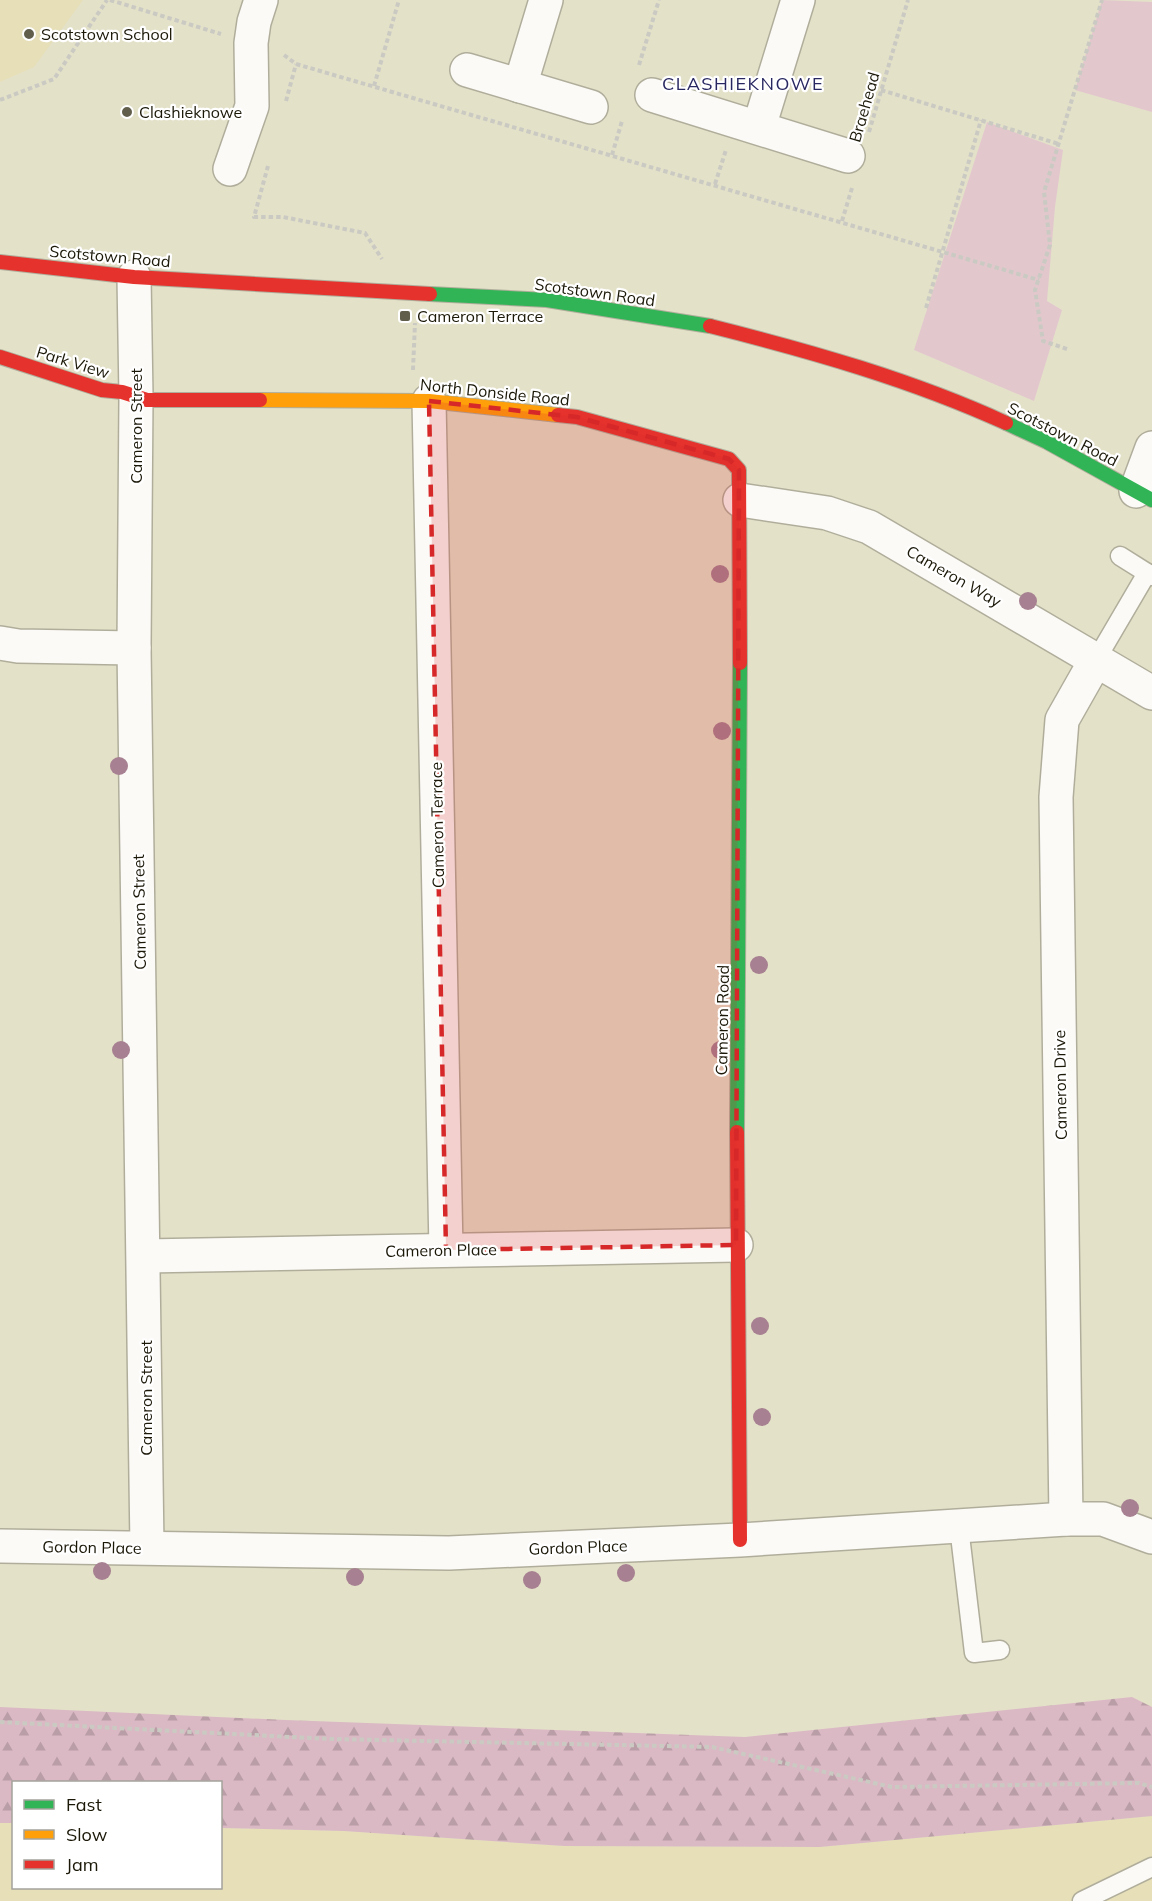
<svg xmlns="http://www.w3.org/2000/svg" width="1152" height="1901" font-family="Mulish,sans-serif">
  <style>
    .built { fill: #e6dfb8 }
    .green { fill: #e2c8cd }
    .forest { fill: url(#forest-firs) }
    .lines { fill: none; stroke-linecap: round; stroke-linejoin: round }
    .lane-casing { stroke: #b0ae9b; stroke-width: 21 }
    .street-casing { stroke: #b0ae9b; stroke-width: 36 }
    .fast-casing { stroke: #b0ae9b; stroke-width: 16 }
    .slow-casing { stroke: #b0ae9b; stroke-width: 16 }
    .jam-casing { stroke: #b0ae9b; stroke-width: 16 }
    .path { stroke: #cacac3; stroke-width: 4; stroke-dasharray: 4.5 3; stroke-linecap: butt }
    .lane { stroke: #fbfaf7; stroke-width: 18 }
    .street { stroke: #fbfaf7; stroke-width: 33 }
    .fast { stroke: #30b455; stroke-width: 14 }
    .slow { stroke: #ff9f0a; stroke-width: 14 }
    .jam { stroke: #e5322d; stroke-width: 14 }
    .tree { fill: #a78191 }
    .marked { fill: #d62828; fill-opacity: 0.2; stroke: #d62828; stroke-width: 4.5; stroke-dasharray: 12 8; stroke-linejoin: round }
    .poi-dot { fill: #615e4c; stroke: #fff; stroke-width: 2 }
    .labels { text-anchor: middle; stroke-width: 4.5; stroke-linejoin: round; paint-order: stroke }
    .poi-label { font-size: 16px; fill: #1b1808; stroke: #fff; text-anchor: start }
    .street-label { font-size: 16px; fill: #1b1808; stroke: #fff }
    .neighbourhood-label { font-size: 18px; letter-spacing: 1.5px; fill: #282761; stroke: #fff }
  </style>
  <defs>
    <pattern id="forest-firs" width="22" height="20" patternUnits="userSpaceOnUse" patternTransform="scale(1.5)"><rect width="22" height="20" fill="#dab9c4"/><path d="M5 1l3.5 6h-7zM16 11l3.5 6h-7z" fill="#ba9ea7"/></pattern>
  </defs>
  <rect width="100%" height="100%" fill="#e4e1c9"/>
  <g class="built">
    <path d="M0,0H83L34,67L0,82Z"/>
    <path d="M1152,1816V1901H0V1823H13L14,1888H220L221,1828L344,1831L564,1846L820,1847Z"/>
  </g>
  <g class="green">
    <path d="M1102,0L1152,2V112L1075,90Z"/>
    <path d="M987,122L1063,150L1055,207L1047,301L1062,310L1034,401L914,350Z"/>
  </g>
  <path class="forest" d="M1132,1697L1152,1707V1816L820,1847L564,1846L344,1831L221,1828L220,1782H14L13,1823H0V1707L286,1720L745,1737Z"/>
  <g class="lines">
    <g class="lane-casing">
      <g id="lane">
        <path d="M1120,556L1152,576"/>
        <path d="M1096,660L1147,573"/>
        <path d="M959,1527L974,1653L1000,1650"/>
        <path d="M1082,1901L1152,1867"/>
      </g>
    </g>
    <g class="street-casing">
      <g id="street">
        <path d="M467,70L591,107"/>
        <path d="M520,86L546,0"/>
        <path d="M652,95L848,156"/>
        <path d="M759,127L798,0"/>
        <path d="M230,169L252,106L251,43L254,22L261,0"/>
        <path d="M134,277L136,397L134,648L147,1547"/>
        <path d="M429,401L446,1250"/>
        <path d="M1136,491L1152,448"/>
        <path d="M740,500L827,513L869,527L1152,693"/>
        <path d="M0,643L18,646L134,648"/>
        <path d="M145,1256L736,1245"/>
        <path d="M1066,1519L1056,797L1062,720L1096,660"/>
        <path d="M0,1546L449,1553L740,1540L1066,1519H1103L1152,1537"/>
      </g>
    </g>
    <g class="fast-casing">
      <g id="fast">
        <path d="M430,294L547,300L710,326"/>
        <path d="M1006,423L1047,442L1152,500"/>
        <path d="M737,1132L740,663"/>
      </g>
    </g>
    <g class="slow-casing">
      <path id="slow" d="M260,400L429,401L558,415"/>
    </g>
    <g class="jam-casing">
      <g id="jam">
        <path d="M0,262L134,277L430,294"/>
        <path d="M710,326C810,351 912,380 1006,423"/>
        <path d="M0,357L102,390L122,392L147,400H260"/>
        <path d="M558,415L577,417L729,459L739,470L740,663"/>
        <path d="M737,1132L740,1540"/>
      </g>
    </g>
    <g class="path">
      <path d="M110,0L221,34"/>
      <path d="M284,55L296,64L1039,280"/>
      <path d="M639,65L659,0"/>
      <path d="M374,86L399,0"/>
      <path d="M881,90L1059,144"/>
      <path d="M0,100L54,79L107,0"/>
      <path d="M286,101L296,64"/>
      <path d="M869,132L908,0"/>
      <path d="M612,155L622,121"/>
      <path d="M268,166L254,217H283L365,233L382,259"/>
      <path d="M715,184L726,150"/>
      <path d="M842,221L852,188"/>
      <path d="M926,308L981,120"/>
      <path d="M1067,349L1043,341L1035,290L1050,245L1044,192L1102,0"/>
      <path d="M413,370L415,323"/>
      <path d="M0,1722L330,1739L712,1747L892,1787L1139,1783L1152,1787"/>
    </g>
    <use href="#lane" class="lane"/>
    <use href="#street" class="street"/>
    <use href="#fast" class="fast"/>
    <use href="#slow" class="slow"/>
    <use href="#jam" class="jam"/>
  </g>
  <g class="tree">
    <circle cx="720" cy="574" r="9"/>
    <circle cx="1028" cy="601" r="9"/>
    <circle cx="722" cy="731" r="9"/>
    <circle cx="119" cy="766" r="9"/>
    <circle cx="759" cy="965" r="9"/>
    <circle cx="121" cy="1050" r="9"/>
    <circle cx="720" cy="1050" r="9"/>
    <circle cx="760" cy="1326" r="9"/>
    <circle cx="762" cy="1417" r="9"/>
    <circle cx="1130" cy="1508" r="9"/>
    <circle cx="102" cy="1571" r="9"/>
    <circle cx="626" cy="1573" r="9"/>
    <circle cx="355" cy="1577" r="9"/>
    <circle cx="532" cy="1580" r="9"/>
  </g>
  <path class="marked" d="M429,401L577,417L729,459L739,470L736,1245L446,1250Z"/>
  <g class="poi-dot">
    <circle cx="29" cy="34" r="6"/>
    <circle cx="127" cy="112" r="6"/>
    <rect x="399" y="310" width="12" height="12" rx="3"/>
  </g>
  <g class="labels">
    <g class="poi-label">
      <text x="41" y="40">Scotstown School</text>
      <text x="139" y="118">Clashieknowe</text>
      <text x="417" y="322">Cameron Terrace</text>
    </g>
    <g class="street-label">
      <text transform="translate(864 107) rotate(-74)" y="6">Braehead</text>
      <text transform="translate(110 256) rotate(5)" y="6">Scotstown Road</text>
      <text transform="translate(595 292) rotate(8)" y="6">Scotstown Road</text>
      <text transform="translate(73 362) rotate(17)" y="6">Park View</text>
      <text transform="translate(495 392) rotate(6)" y="6">North Donside Road</text>
      <text transform="translate(136 426) rotate(-90)" y="6">Cameron Street</text>
      <text transform="translate(1063 434) rotate(27)" y="6">Scotstown Road</text>
      <text transform="translate(954 576) rotate(30)" y="6">Cameron Way</text>
      <text transform="translate(437 825) rotate(-91)" y="6">Cameron Terrace</text>
      <text transform="translate(139 912) rotate(-91)" y="6">Cameron Street</text>
      <text transform="translate(722 1020) rotate(-89)" y="6">Cameron Road</text>
      <text transform="translate(1060 1085) rotate(-91)" y="6">Cameron Drive</text>
      <text transform="translate(441 1250) rotate(-1)" y="6">Cameron Place</text>
      <text transform="translate(146 1398) rotate(-90)" y="6">Cameron Street</text>
      <text transform="translate(92 1547) rotate(1)" y="6">Gordon Place</text>
      <text transform="translate(578 1547) rotate(-2)" y="6">Gordon Place</text>
    </g>
    <g class="neighbourhood-label">
      <text x="743" y="90">CLASHIEKNOWE</text>
    </g>
  </g>
  <rect x="12" y="1781" width="210" height="108" fill="#ffffff" stroke="#a4a39c" stroke-width="1.5"/>
  <rect x="24" y="1800" width="30" height="9" fill="#30b455" stroke="#a4a39c" stroke-width="1.5"/>
  <text x="66" y="1811" font-size="18" fill="#1b1808">Fast</text>
  <rect x="24" y="1830" width="30" height="9" fill="#ff9f0a" stroke="#a4a39c" stroke-width="1.5"/>
  <text x="66" y="1841" font-size="18" fill="#1b1808">Slow</text>
  <rect x="24" y="1860" width="30" height="9" fill="#e5322d" stroke="#a4a39c" stroke-width="1.5"/>
  <text x="66" y="1871" font-size="18" fill="#1b1808">Jam</text>
</svg>
